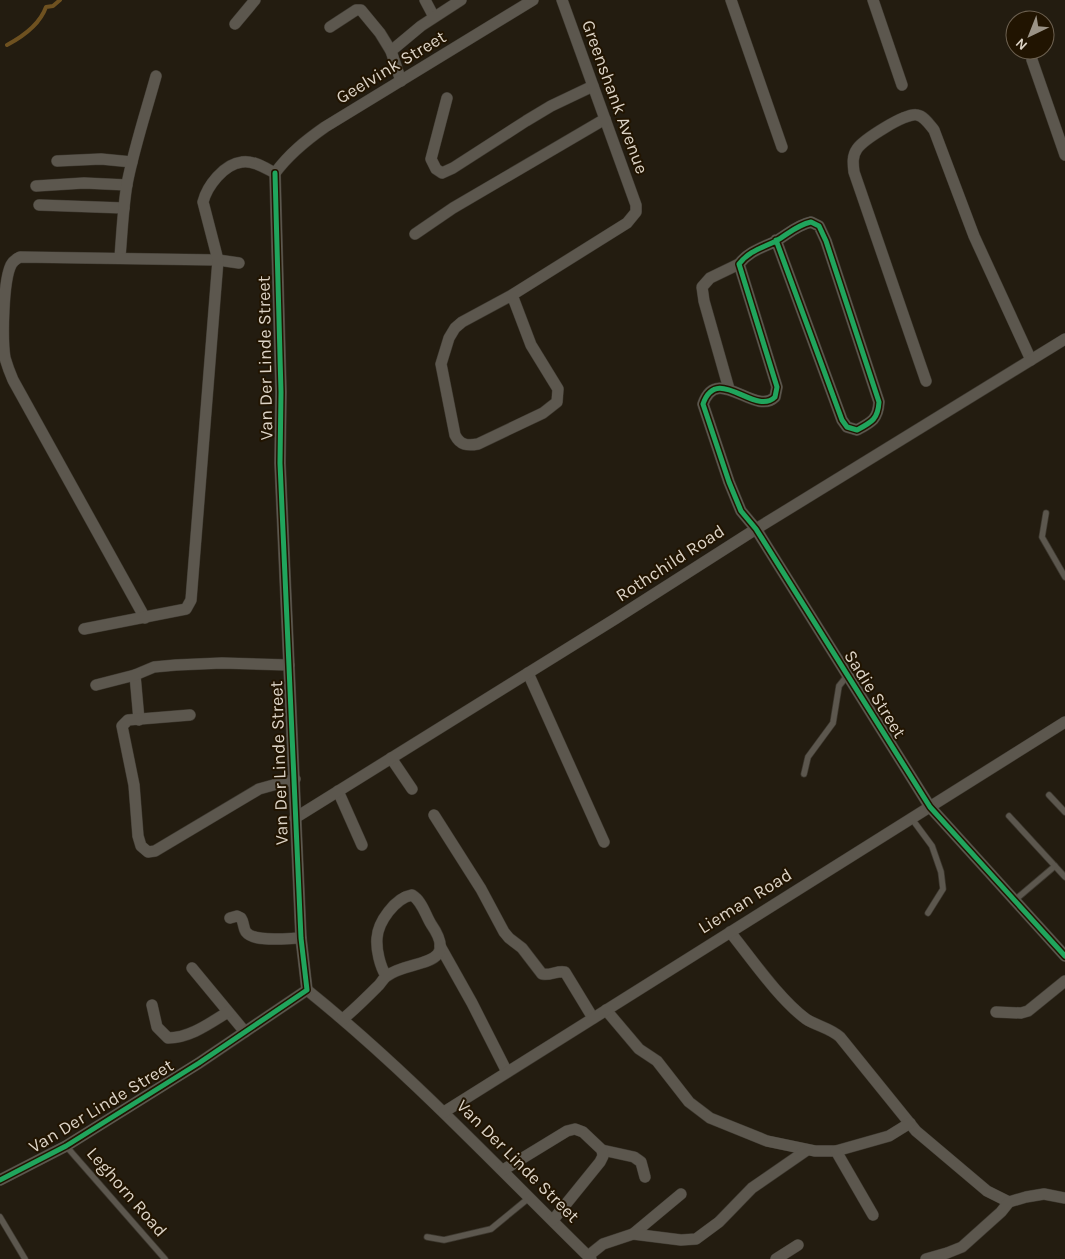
<svg xmlns="http://www.w3.org/2000/svg" width="1065" height="1259" font-family="Karla,sans-serif">
  <style>
    .lines { fill: none; stroke-linecap: round; stroke-linejoin: round }
    .stream { stroke: #6e5120; stroke-width: 4 }
    .lane-casing { stroke: #3e3930; stroke-width: 7 }
    .street-casing { stroke: #3e3930; stroke-width: 12 }
    .lane { stroke: #5c574e; stroke-width: 5.5 }
    .street { stroke: #5c574e; stroke-width: 11 }
    .cycleway-casing { stroke: #211401; stroke-width: 8 }
    .cycleway { stroke: #20a55d; stroke-width: 5 }
    .labels { text-anchor: middle; stroke-width: 4; stroke-linejoin: round; paint-order: stroke }
    .street-label { font-size: 18px; fill: #dcd3c6; stroke: #211401 }
  </style>
  <rect width="100%" height="100%" fill="#231c10"/>
  <g class="lines">
    <path class="stream" d="M7,45C22,37 40,24 46,7L53,6L60,0"/>
    <g class="lane-casing">
      <g id="lane">
        <path d="M1046,513L1042,537L1065,577"/>
        <path d="M804,774L808,757L833,723L839,686L847,676"/>
        <path d="M1049,795L1065,812"/>
        <path d="M1009,816L1065,877"/>
        <path d="M912,819L932,846L941,872L943,889L928,913"/>
        <path d="M1015,900L1055,866"/>
        <path d="M66,1146L165,1259"/>
        <path d="M0,1217L25,1259"/>
        <path d="M427,1237L444,1240L491,1229L530,1197"/>
      </g>
    </g>
    <g class="street-casing">
      <g id="street">
        <path d="M425,0L434,17"/>
        <path d="M731,0L782,147"/>
        <path d="M873,0L902,85"/>
        <path d="M235,24L255,0"/>
        <path d="M330,27L356,10H361L380,33L391,51"/>
        <path d="M1032,60L1065,155"/>
        <path d="M401,81L391,51L421,26L461,0"/>
        <path d="M447,98L431,159L436,169L442,173L453,168L526,121L551,106L593,86"/>
        <path d="M57,161L101,159L132,162"/>
        <path d="M275,173C289,154 305,141 325,127L533,0"/>
        <path d="M36,186L84,183L127,185"/>
        <path d="M39,205L124,208"/>
        <path d="M415,234L453,208L605,119"/>
        <path d="M776,240L842,420L847,427L857,430C872,422 878,419 879,402L826,241L819,226L811,222C797,225 788,234 776,241C762,248 749,251 739,264L777,387L775,397C755,417 717,363 703,404L729,482L741,511L756,529L930,807L1065,956"/>
        <path d="M120,257C122,233 123,208 127,184C134,148 146,112 156,76"/>
        <path d="M512,295L531,345L558,389L557,402L543,413L478,444C467,446 460,445 455,435L441,364L449,338L455,328L462,322L512,295L627,223L636,212V205L562,0"/>
        <path d="M926,381L854,172C853,164 852,156 857,149C863,140 906,112 917,115C924,116 929,124 934,130L974,236L1031,360"/>
        <path d="M729,389L704,301L702,287L710,278L739,264"/>
        <path d="M145,618L13,380C10,373 7,365 5,358C2,340 3,281 11,265C13,261 16,259 20,257L218,260L239,263"/>
        <path d="M84,629L186,609L191,600L218,260L203,202C207,186 224,164 242,162C253,160 265,168 275,173"/>
        <path d="M528,673L604,842"/>
        <path d="M135,675L139,720"/>
        <path d="M96,685L135,675L154,667L176,665L222,663L289,665"/>
        <path d="M190,715L128,720L122,726L134,785L138,836L141,846L148,852L155,851L259,789L295,779"/>
        <path d="M391,758L412,789"/>
        <path d="M338,791L362,845"/>
        <path d="M434,815L481,889L504,932L509,938L522,948L542,974C550,976 558,970 565,972L593,1018"/>
        <path d="M295,818L615,619L756,529L1065,339"/>
        <path d="M230,918L237,916L241,918C244,922 243,928 246,932C254,943 289,938 301,938"/>
        <path d="M730,932C751,958 779,999 806,1019C817,1026 830,1028 840,1037L916,1131L987,1191L1009,1202"/>
        <path d="M440,946L472,1003L507,1072"/>
        <path d="M192,968L245,1032"/>
        <path d="M307,990C409,1072 498,1168 591,1259"/>
        <path d="M152,1005L157,1027L168,1038C190,1038 210,1023 228,1012"/>
        <path d="M606,1010L639,1049L657,1061L689,1102L710,1118L767,1141L815,1151H836L889,1136L910,1123"/>
        <path d="M996,1012L1021,1013L1028,1011L1065,981"/>
        <path d="M343,1019C355,1009 366,998 377,987C381,984 383,978 387,976C408,959 462,969 431,924C425,914 422,901 412,895C395,898 378,922 377,938C376,950 380,966 386,976"/>
        <path d="M444,1112L1065,722"/>
        <path d="M602,1150L634,1157L641,1162L645,1177"/>
        <path d="M836,1151L873,1215"/>
        <path d="M503,1170L567,1131L575,1129L583,1132L602,1150L603,1156L600,1162L553,1220"/>
        <path d="M0,1180L66,1146L199,1063L307,990L301,938L280,463L281,392L275,173"/>
        <path d="M633,1234L681,1194"/>
        <path d="M588,1256L603,1244L633,1234L681,1240L696,1239L719,1222L752,1188L807,1150"/>
        <path d="M776,1259L798,1245"/>
        <path d="M926,1259L947,1253L962,1247L1001,1212L1009,1202L1026,1197L1044,1194L1065,1198"/>
      </g>
    </g>
    <use href="#lane" class="lane"/>
    <use href="#street" class="street"/>
    <g class="cycleway-casing">
      <g id="cycleway">
        <path d="M776,240L842,420L847,427L857,430C872,422 878,419 879,402L826,241L819,226L811,222C797,225 788,234 776,241C762,248 749,251 739,264L777,387L775,397C755,417 717,363 703,404L729,482L741,511L756,529L930,807L1065,956"/>
        <path d="M0,1180L66,1146L199,1063L307,990L301,938L280,463L281,392L275,173"/>
      </g>
    </g>
    <use href="#cycleway" class="cycleway"/>
  </g>
  <g class="labels">
    <g class="street-label">
      <text transform="translate(391 67) rotate(-31)" y="6">Geelvink Street</text>
      <text transform="translate(615 97) rotate(70)" y="6">Greenshank Avenue</text>
      <text transform="translate(265 358) rotate(-91)" y="6">Van Der Linde Street</text>
      <text transform="translate(670 563) rotate(-33)" y="6">Rothchild Road</text>
      <text transform="translate(875 694) rotate(58)" y="6">Sadie Street</text>
      <text transform="translate(279 763) rotate(-92)" y="6">Van Der Linde Street</text>
      <text transform="translate(745 901) rotate(-32)" y="6">Lieman Road</text>
      <text transform="translate(101 1106) rotate(-31)" y="6">Van Der Linde Street</text>
      <text transform="translate(518 1161) rotate(45)" y="6">Van Der Linde Street</text>
      <text transform="translate(127 1192) rotate(49)" y="6">Leghorn Road</text>
    </g>
  </g>
  <g transform="translate(1030 35) rotate(223)"><circle r="24" fill="#211401" stroke="#6c6050"/>
  <path d="M0-4L9 19L0 12L-9 19Z" fill="#9b9386"/>
  <text y="-8" font-size="14" font-weight="bold" text-anchor="middle" fill="#dcd3c6">N</text>
  </g>
</svg>
